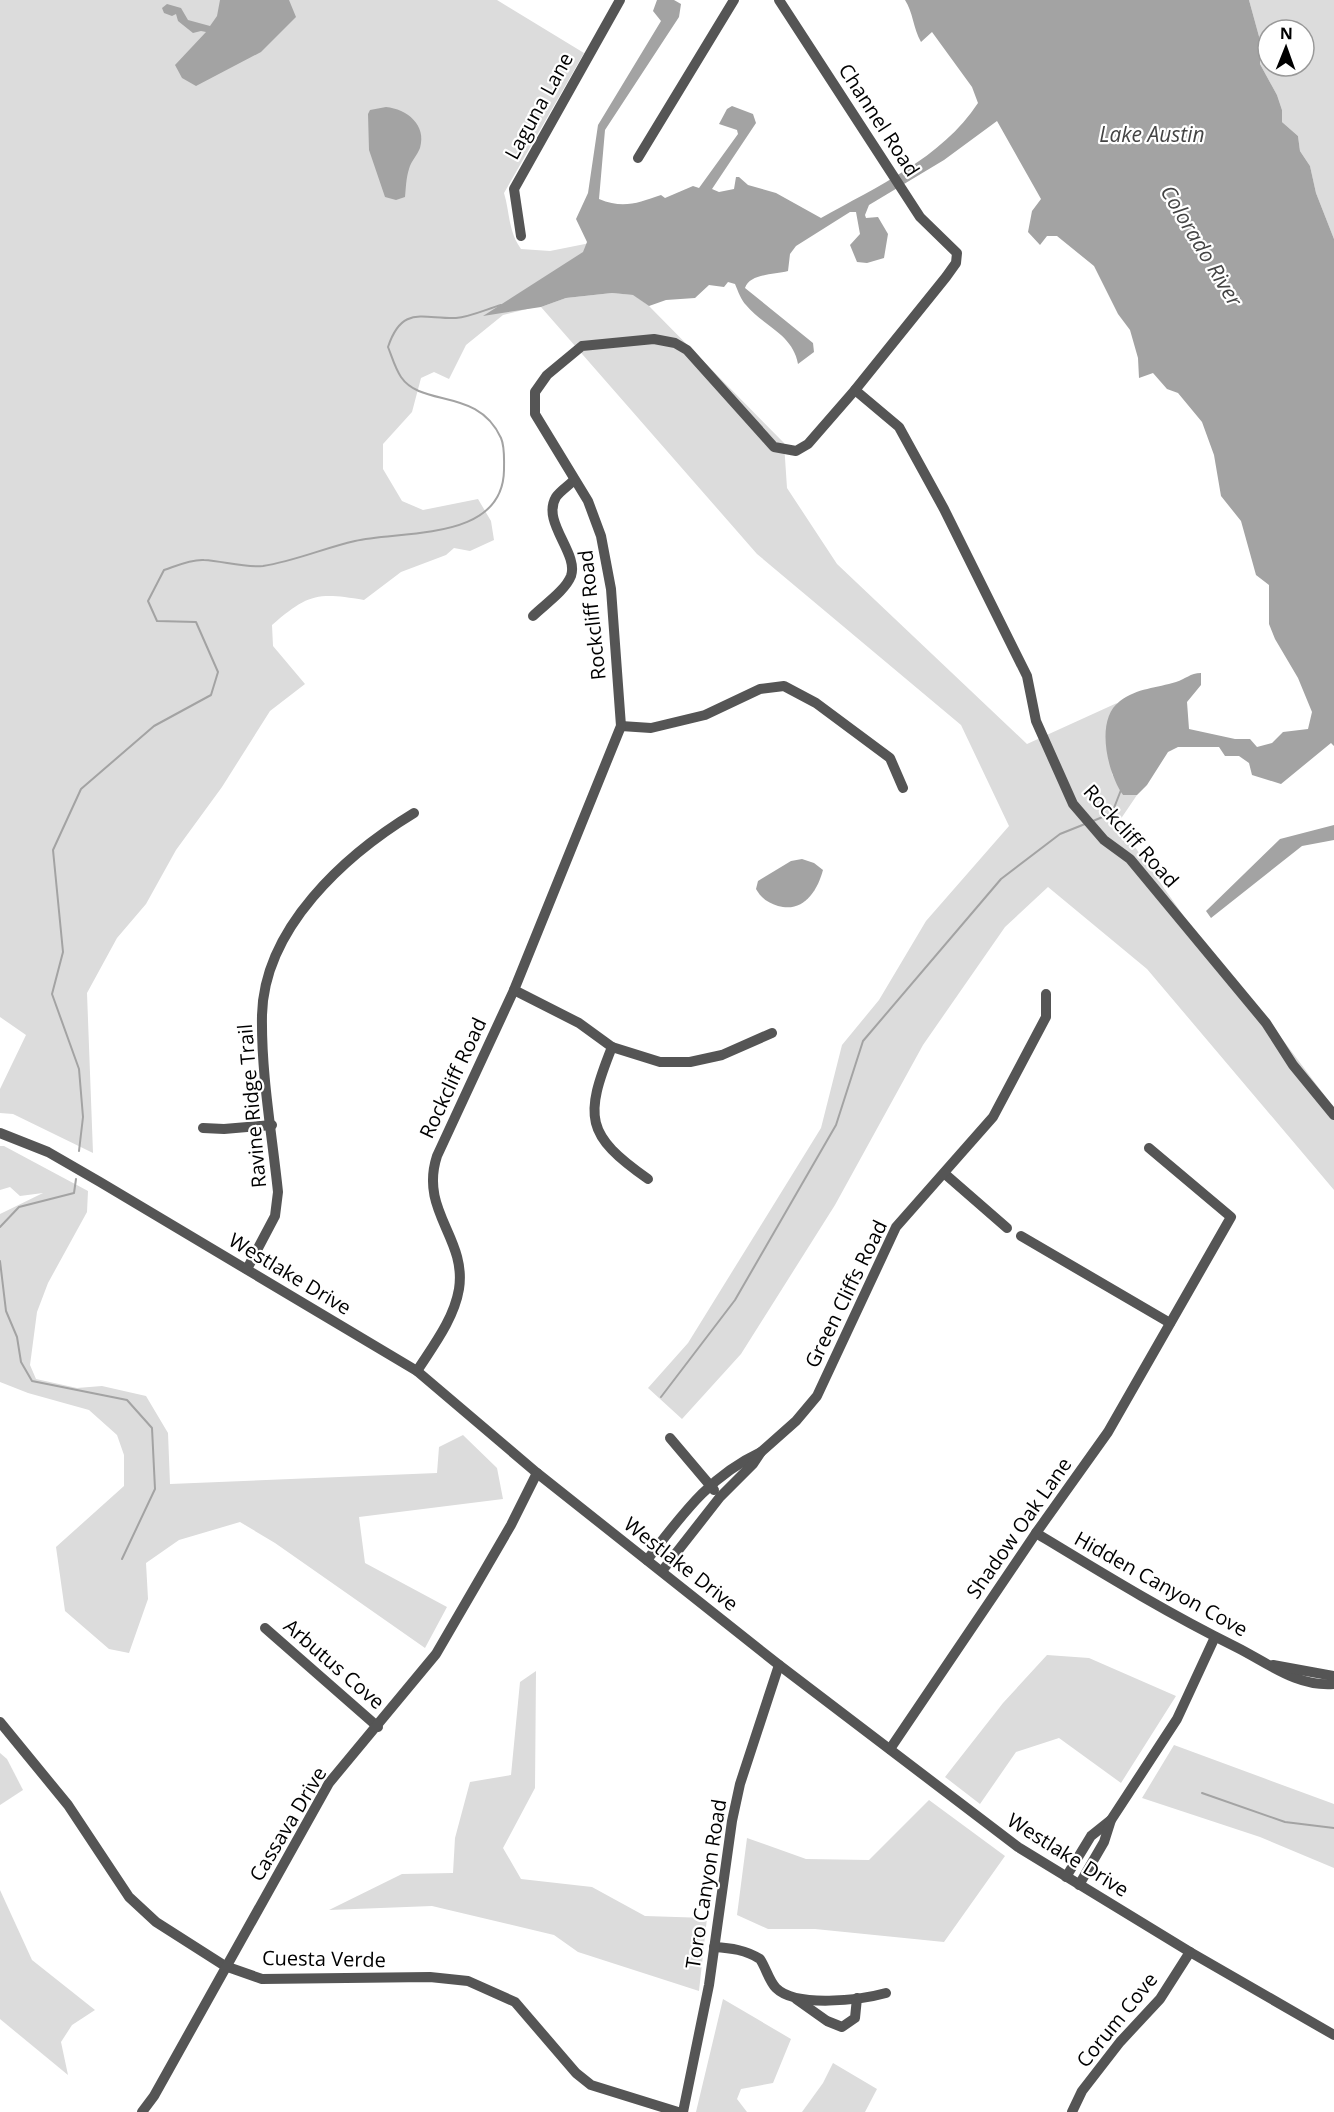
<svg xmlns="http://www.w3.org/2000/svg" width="1334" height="2112" font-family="'Open Sans',sans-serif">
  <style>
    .green { fill: #dcdcdc; fill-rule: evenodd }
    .water { fill: #a3a3a3 }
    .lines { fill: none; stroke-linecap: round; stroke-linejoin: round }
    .stream { stroke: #a3a3a3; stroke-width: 2 }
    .minor { stroke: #555; stroke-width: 10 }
    .labels { text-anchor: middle; stroke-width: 4.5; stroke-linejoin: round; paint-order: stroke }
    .street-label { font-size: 20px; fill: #000; stroke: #fff }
    .water-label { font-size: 21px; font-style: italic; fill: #444; stroke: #fff }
  </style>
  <rect width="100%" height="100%" fill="#fff"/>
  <g class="green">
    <path d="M0,0H497L584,53L504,193C510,213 508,231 521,249L550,251L590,243L594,258L535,307L503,315L466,345L449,379L434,372L421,378L412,412L383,444V469L402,501L423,510L478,499L491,521L494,540L470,551L454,548L446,555L401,572L364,600C317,592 308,594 272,625L273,646L305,684L270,711L222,787L176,850L146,904L117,938L87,993L93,1153L13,1114L0,1113V1089L26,1035L0,1017Z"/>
    <path d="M1249,0H1334V239L1316,193L1310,166L1300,151L1298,136L1282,122V110L1277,95L1260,64V40ZM1268,30H1304V66H1268Z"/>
    <path d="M612,293L634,295L649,306L784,443L787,488L837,564L1027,744L1117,703L1107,724L1112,774L1123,795H1137L1118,823L1195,932L1262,1012L1334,1108V1190L1147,969L1048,887L1005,927L923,1045L835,1205L741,1354L682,1419L648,1388L688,1343L821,1128L842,1045L879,1000L926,921L1009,826L961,725L757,554L541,307L566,298Z"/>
    <path d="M0,1146H4L88,1191L87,1212L48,1283L37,1312L30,1365L36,1379L77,1388L102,1386L146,1396L168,1433L170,1484L437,1473L439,1447L463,1435L497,1468L503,1499L359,1517L365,1563L447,1607L425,1648L275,1543L240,1522L179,1540L146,1563L148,1599L129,1653L109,1649L65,1611L56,1547L124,1486V1455L117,1435L89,1410L28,1393L0,1382V1214L43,1193L20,1196L10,1187L0,1190Z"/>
    <path d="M1047,1655L1089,1658L1176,1696L1121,1783L1059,1738L1016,1752L980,1804L945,1777L1003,1703Z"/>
    <path d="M536,1671L535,1788L503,1848L521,1879L592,1887L645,1916L707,1918L699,1991L578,1952L554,1935L432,1906L329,1910L402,1874L453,1873L455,1838L470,1782L511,1775L520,1682Z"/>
    <path d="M1174,1745L1334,1804V1868L1260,1837L1142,1798Z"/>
    <path d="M0,1753L7,1759L23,1790L0,1805Z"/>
    <path d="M929,1800L1005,1856L944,1942L815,1929H768L737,1915L747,1838L806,1859L869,1860Z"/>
    <path d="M0,1890L32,1960L95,2010L72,2025L61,2042L68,2075L0,2019Z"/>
    <path d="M723,1999L791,2039L773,2083L741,2089L737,2099L747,2112H696Z"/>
    <path d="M833,2063L877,2089L865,2112H802L823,2083Z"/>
  </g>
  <g class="water">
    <path d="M220,0H289L296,17L261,52L196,86L182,78L175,65L206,32L201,31L193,33L178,21L176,14L172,16L164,13L162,8L167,4L181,8L188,20L210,26L217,16Z"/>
    <path d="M657,0H674L681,4L679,17L605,130L599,199C623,209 638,203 661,195L665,198L693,186L699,188L738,134L737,130L719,124L727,109L732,106L753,114L756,123L712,189L719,192L734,189L736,177H739L748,185L776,193L821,218C876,187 942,158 978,103L972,87L932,32L921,42C913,28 913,12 905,0H1249L1260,40V64L1277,95L1282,110V122L1298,136L1300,151L1310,166L1316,193L1334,239V746L1331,743L1281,784L1252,775L1249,763L1239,756H1225L1219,747H1178L1168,752L1147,785L1137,795H1123C1108,774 1094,720 1120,701C1137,688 1157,688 1176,682C1186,679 1190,673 1201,673V685L1187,702L1189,729L1235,739H1250L1257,747L1272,743L1283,732L1308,729L1312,712L1298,678L1275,639L1269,624V585L1256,575L1241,521L1221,496L1214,455L1202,422L1178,393L1167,389L1153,373L1139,378L1138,358L1130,330L1118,314L1094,266L1057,236H1047L1040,245L1028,232L1032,211L1041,199L997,121L944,160L869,205L865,215L866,218L878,217L888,234L884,258L867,263L857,262L850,245L860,234L856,212H850L796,246L790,254L788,271C774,275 750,273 745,288L813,343L814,352L798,364C793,334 763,326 746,305C741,300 738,291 735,284L728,282L724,287L709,285L695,298L666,300L649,306L633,295L612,293L566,298L541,307L483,316L583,252L587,242L576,219L588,193L598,125L661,21L653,11Z"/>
    <path d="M386,107C407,109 427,125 420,148C417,156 411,161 409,169C406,178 406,188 405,197L396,200L385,197L369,150L368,114L370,110Z"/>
    <path d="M1334,825V840L1302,846L1211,918L1206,911L1280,839Z"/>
    <path d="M802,859L814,863L823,870C817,892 803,913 778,906C768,903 761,898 756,889L758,881L791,861Z"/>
  </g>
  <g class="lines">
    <g class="stream">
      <path d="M1093,821L1112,813L1121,790"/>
      <path d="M79,1151L83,1117L79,1069L52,994L63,952L53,850L81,789L154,726L211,695L218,672L196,622L157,621L148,601L164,570C176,566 191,559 204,560C223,561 244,568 263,566C295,561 324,548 355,541C402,530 503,542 504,470C504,460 505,447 501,438C478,387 422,408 401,377C395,368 392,357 388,347C402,305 422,319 456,318C470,317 487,309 501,305"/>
      <path d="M0,1227L19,1207L74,1193L76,1179"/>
      <path d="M0,1261L6,1311L17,1337L21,1362L32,1381L127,1400L152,1428L155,1489L122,1559"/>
      <path d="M661,1397L735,1300L836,1125L863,1041L1001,879L1060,834L1085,824"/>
      <path d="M1202,1793L1285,1822L1334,1828"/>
    </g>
    <g class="minor">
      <path d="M638,158L734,0"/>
      <path d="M521,236L514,189L620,0"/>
      <path d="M855,390L899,427L944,509L1027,676L1036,721L1073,804L1104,840L1130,859L1266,1023L1293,1065L1334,1115"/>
      <path d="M533,616C544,605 565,591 571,576C579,553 541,522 556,497C560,491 568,486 573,481"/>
      <path d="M621,726L651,728L705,715L760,689L784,686L816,703L890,758L903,788"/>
      <path d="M514,990L579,1023L612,1047L660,1062H690L722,1055L772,1033"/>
      <path d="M612,1047C584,1117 585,1135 648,1179"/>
      <path d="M203,1128L224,1129L272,1125"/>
      <path d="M0,1133L48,1152L100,1182L417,1371L537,1473L779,1665L1018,1847L1190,1952L1334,2035"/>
      <path d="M945,1174L1007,1228"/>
      <path d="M1021,1236L1170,1323"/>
      <path d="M247,1269L275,1216L278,1192C272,1134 261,1074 262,1015C264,928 345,855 414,813"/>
      <path d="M417,1371C433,1346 454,1319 459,1289C467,1238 419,1211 437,1156L514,990L621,726L611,589L601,536L588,501L535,414V392L547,375L582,346L654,339L675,343L687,350L774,447L796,451L808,444L855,390L946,277L956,263L957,253L920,217L779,0"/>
      <path d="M670,1438L714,1490"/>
      <path d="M1036,1533C1102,1573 1167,1613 1236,1647C1268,1663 1297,1687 1334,1684"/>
      <path d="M647,1560C682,1515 708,1477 761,1452"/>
      <path d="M662,1571L720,1497L753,1464L761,1452L796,1421L817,1396L896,1227L993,1117L1046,1017V994"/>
      <path d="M265,1628L378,1727"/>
      <path d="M1273,1665L1334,1676"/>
      <path d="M0,1722L68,1805L129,1897L156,1922L225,1966L262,1979L430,1977L468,1981L515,2002L576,2073L591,2085L678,2112"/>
      <path d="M890,1749L1036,1533L1108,1432L1231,1217L1149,1148"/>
      <path d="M1066,1877L1091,1836L1111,1820"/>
      <path d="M1079,1885L1104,1842L1111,1820L1177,1719L1215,1637"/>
      <path d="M714,1947C731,1948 746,1950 760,1959C766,1968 769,1981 776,1988C796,2008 861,2000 886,1993"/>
      <path d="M796,1999L827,2021L842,2027L855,2018L857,1998"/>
      <path d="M142,2112L154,2096L329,1783L436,1654L511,1525L537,1473"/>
      <path d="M683,2112L709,1985L732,1821L740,1784L779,1665"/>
      <path d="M1072,2112L1082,2091L1120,2042L1160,1999L1190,1952"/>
    </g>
  </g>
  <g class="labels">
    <g class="street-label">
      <text transform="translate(539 106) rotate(-61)" y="7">Laguna Lane</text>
      <text transform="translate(879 120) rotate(57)" y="7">Channel Road</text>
      <text transform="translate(592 615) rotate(-96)" y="7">Rockcliff Road</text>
      <text transform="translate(1131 836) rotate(48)" y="7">Rockcliff Road</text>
      <text transform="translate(453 1078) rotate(-65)" y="7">Rockcliff Road</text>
      <text transform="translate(252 1106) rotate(-95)" y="7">Ravine Ridge Trail</text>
      <text transform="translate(290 1274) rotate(31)" y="7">Westlake Drive</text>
      <text transform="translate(846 1294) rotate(-64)" y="7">Green Cliffs Road</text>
      <text transform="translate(1019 1528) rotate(-55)" y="7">Shadow Oak Lane</text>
      <text transform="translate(681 1564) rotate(38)" y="7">Westlake Drive</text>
      <text transform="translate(1161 1584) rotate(29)" y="7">Hidden Canyon Cove</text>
      <text transform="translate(334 1664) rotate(41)" y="7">Arbutus Cove</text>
      <text transform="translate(288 1824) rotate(-59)" y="7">Cassava Drive</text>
      <text transform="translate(1068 1855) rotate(32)" y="7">Westlake Drive</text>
      <text transform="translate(706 1884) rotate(-81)" y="7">Toro Canyon Road</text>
      <text transform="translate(324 1959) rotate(1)" y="7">Cuesta Verde</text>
      <text transform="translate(1117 2020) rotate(-51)" y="7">Corum Cove</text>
    </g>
    <g class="water-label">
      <text x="1152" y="142">Lake Austin</text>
      <text transform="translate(1201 246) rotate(59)" y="7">Colorado River</text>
    </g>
  </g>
  <g transform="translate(1286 48) rotate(1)"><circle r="28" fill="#ffffff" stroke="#999999" stroke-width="1.5"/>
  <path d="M0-4.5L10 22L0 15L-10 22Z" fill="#000000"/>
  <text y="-9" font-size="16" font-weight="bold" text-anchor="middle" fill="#000000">N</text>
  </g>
</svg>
